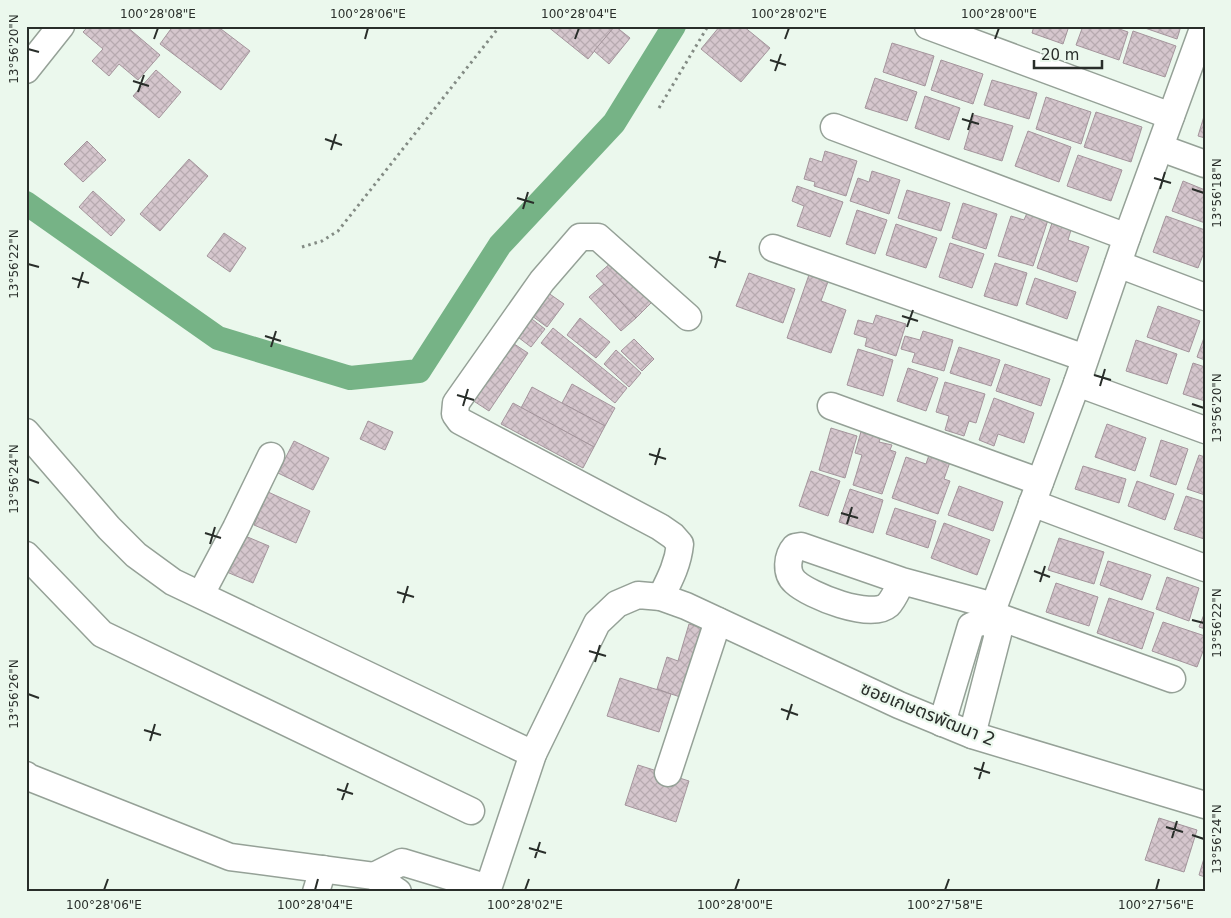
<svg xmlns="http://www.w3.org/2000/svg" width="1231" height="918" font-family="'DejaVu Sans','Noto Sans Thai',sans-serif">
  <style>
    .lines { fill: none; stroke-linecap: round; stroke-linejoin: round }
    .canal { stroke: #76b386; stroke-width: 24 }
    .building { fill: url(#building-cross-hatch); stroke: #a4959c }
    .minor-casing { stroke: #95a197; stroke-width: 29 }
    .path { stroke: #838b84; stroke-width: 3; stroke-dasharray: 2.5 4; stroke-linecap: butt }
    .minor { stroke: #fff; stroke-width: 26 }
    .ticks { fill: none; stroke: #292e2a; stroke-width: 2 }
    .labels { text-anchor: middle; stroke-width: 4.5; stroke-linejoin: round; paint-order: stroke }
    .street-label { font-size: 18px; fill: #292e2a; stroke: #ebf8ed }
    .neatline { fill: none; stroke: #292e2a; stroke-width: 2 }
    .ticks-label { font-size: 12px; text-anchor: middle; fill: #292e2a }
  </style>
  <defs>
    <pattern id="building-cross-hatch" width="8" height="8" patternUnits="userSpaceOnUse" patternTransform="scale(1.25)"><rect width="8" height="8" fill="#d5c6cd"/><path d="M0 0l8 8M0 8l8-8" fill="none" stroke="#b7aab0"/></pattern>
  </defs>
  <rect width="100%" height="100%" fill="#ebf8ed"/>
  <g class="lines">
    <path class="canal" d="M26,203L218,338L350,378L419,371L500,245L614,123L674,26"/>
  </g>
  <g class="building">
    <path d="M89,26H126L160,55L138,80L119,64L109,76L92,61L103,49L83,32Z"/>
    <path d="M173,26H217L250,51L221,90L160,44Z"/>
    <path d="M547,26H615L588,59Z"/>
    <path d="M615,26L630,38L609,64L594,51Z"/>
    <path d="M720,26H743L770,48L741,82L701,49Z"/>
    <path d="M1034,26H1069L1063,44L1032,33Z"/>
    <path d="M1083,26H1111L1128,32L1119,60L1076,45Z"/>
    <path d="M1139,26H1181L1177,39Z"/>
    <path d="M1133,31L1176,46L1165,77L1123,63Z"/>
    <path d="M892,43L934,56L925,86L883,72Z"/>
    <path d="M941,60L983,74L973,104L931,90Z"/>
    <path d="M156,70L181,92L159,118L133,96Z"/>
    <path d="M875,78L917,92L907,121L865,108Z"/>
    <path d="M992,80L1037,93L1029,119L984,105Z"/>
    <path d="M925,96L960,108L949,140L915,128Z"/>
    <path d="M1046,97L1091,112L1081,144L1036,129Z"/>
    <path d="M1096,112L1142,127L1131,162L1084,147Z"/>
    <path d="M1205,113V138L1198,136Z"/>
    <path d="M974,115L1013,126L1002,161L964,149Z"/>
    <path d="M1028,131L1071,147L1059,182L1015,166Z"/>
    <path d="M87,141L106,160L83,182L64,164Z"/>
    <path d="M825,151L857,161L846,196L814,186L815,182L804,179L810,158L822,162Z"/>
    <path d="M1078,155L1122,170L1111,201L1067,186Z"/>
    <path d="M189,159L208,176L160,231L140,214Z"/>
    <path d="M872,171L900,180L889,214L850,201L858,178L869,182Z"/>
    <path d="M1183,181L1205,190V223L1172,211Z"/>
    <path d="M797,186L843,202L830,237L797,226L804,206L792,201Z"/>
    <path d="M907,190L950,203L941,231L898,218Z"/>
    <path d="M93,191L125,220L111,236L79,207Z"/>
    <path d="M963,203L997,214L986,249L952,238Z"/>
    <path d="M857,210L887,220L875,254L846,244Z"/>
    <path d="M1027,213L1048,220L1033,266L998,256L1011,216L1024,220Z"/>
    <path d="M1166,216L1205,230V250L1198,268L1153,252Z"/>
    <path d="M1052,223L1071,230L1068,240L1089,247L1077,282L1037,268Z"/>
    <path d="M896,224L937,238L926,268L886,255Z"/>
    <path d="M224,233L246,248L230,272L207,256Z"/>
    <path d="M950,243L984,254L972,288L939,277Z"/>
    <path d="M613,261L652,302L636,318L596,276Z"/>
    <path d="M995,263L1027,273L1017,306L984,296Z"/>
    <path d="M811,269L830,276L821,301L846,310L831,353L787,338Z"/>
    <path d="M749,273L795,289L783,323L736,306Z"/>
    <path d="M1035,278L1076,292L1067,319L1026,304Z"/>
    <path d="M604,284L636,318L621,331L589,297Z"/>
    <path d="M544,290L564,304L547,327L528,313Z"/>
    <path d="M1158,306L1200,321L1189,352L1147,337Z"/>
    <path d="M524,313L545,329L531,347L510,331Z"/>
    <path d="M876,315L906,324L896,356L865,346L867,338L854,334L858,320L873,324Z"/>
    <path d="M580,318L610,342L596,358L567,335Z"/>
    <path d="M553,328L627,388L615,403L541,343Z"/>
    <path d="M923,331L953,340L944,371L912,362L915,353L901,349L905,336L920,340Z"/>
    <path d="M1205,335V360L1197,357Z"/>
    <path d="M634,339L654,359L642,371L621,351Z"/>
    <path d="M508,340L528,353L489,411L469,398Z"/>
    <path d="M1136,340L1177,354L1167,384L1126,371Z"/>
    <path d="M959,347L1000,360L991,386L950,373Z"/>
    <path d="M858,349L893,360L883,396L847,385Z"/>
    <path d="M616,350L641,373L629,387L604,364Z"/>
    <path d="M1193,363L1205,367V401L1183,394Z"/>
    <path d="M1005,364L1050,379L1041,406L996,391Z"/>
    <path d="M908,368L938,378L926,411L897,401Z"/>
    <path d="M945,382L985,394L976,423L969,421L964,436L945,430L949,416L936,412Z"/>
    <path d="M572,384L615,408L605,426L562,403Z"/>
    <path d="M532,387L605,426L594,447L521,408Z"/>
    <path d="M994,398L1034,413L1024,443L998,434L994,446L979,440Z"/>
    <path d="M513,403L594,447L583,468L501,424Z"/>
    <path d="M368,421L393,432L385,450L360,439Z"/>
    <path d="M1107,424L1146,438L1135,471L1095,457Z"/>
    <path d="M831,428L857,436L845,478L819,470Z"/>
    <path d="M862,428L882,434L879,442L892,445L890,450L896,452L882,494L853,485L862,455L855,453Z"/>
    <path d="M1161,440L1188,449L1176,485L1150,476Z"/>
    <path d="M294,441L329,458L313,490L278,473Z"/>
    <path d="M929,455L950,462L944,479L950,481L938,514L892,498L906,457L926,464Z"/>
    <path d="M1199,455L1205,457V495L1187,489Z"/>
    <path d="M1083,466L1126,479L1119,503L1075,489Z"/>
    <path d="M811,471L840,481L828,516L799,506Z"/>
    <path d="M1137,481L1174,494L1165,520L1128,506Z"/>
    <path d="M959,486L1003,502L993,531L948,515Z"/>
    <path d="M850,489L883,500L873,533L839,522Z"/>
    <path d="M268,492L310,511L296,543L254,525Z"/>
    <path d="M1186,496L1205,502L1204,539L1174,529Z"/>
    <path d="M895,508L936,521L928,548L886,534Z"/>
    <path d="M944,523L990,540L977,575L931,558Z"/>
    <path d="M238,533L269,546L253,583L222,570Z"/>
    <path d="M1059,538L1104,552L1094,584L1048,570Z"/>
    <path d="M1108,561L1151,575L1142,600L1100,585Z"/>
    <path d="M1167,577L1199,588L1189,621L1156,609Z"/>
    <path d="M1056,583L1098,597L1089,626L1046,612Z"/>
    <path d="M1109,598L1154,613L1142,649L1097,633Z"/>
    <path d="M1205,612V629L1199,627Z"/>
    <path d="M1163,622L1205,636V646L1197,667L1152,651Z"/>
    <path d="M689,624L702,628L680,697L657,689L667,657L678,661Z"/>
    <path d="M620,678L671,694L659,732L607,716Z"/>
    <path d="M638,765L689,781L676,822L625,805Z"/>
    <path d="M1159,818L1197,830L1184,872L1145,860Z"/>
    <path d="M1205,855V877L1199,875Z"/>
  </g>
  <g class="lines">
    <g class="minor-casing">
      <g id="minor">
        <path d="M928,26L1171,116"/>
        <path d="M26,70L61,26"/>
        <path d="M834,127L1127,237"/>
        <path d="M1161,148L1205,164"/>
        <path d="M773,248L1085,358"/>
        <path d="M1118,264L1205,297"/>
        <path d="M1077,383L1205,430"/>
        <path d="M831,406L1040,482"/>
        <path d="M26,432L109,528L136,555L173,582L533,754"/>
        <path d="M1032,503L1205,568"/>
        <path d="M26,555L102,634L471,811"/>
        <path d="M902,581C898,588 894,599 888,605C871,620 810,596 795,582C785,573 787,556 795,547L801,546L902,581L994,606"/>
        <path d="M201,594L236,528L271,456"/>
        <path d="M661,597C670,579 678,564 680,544L673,536L660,527L460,421L455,414L456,403L542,281L580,237H598L688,317"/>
        <path d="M991,614L1172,679"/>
        <path d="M942,723L971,626L989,619L991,614L1077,383L1127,237L1204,26"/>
        <path d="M972,735L998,634L989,619"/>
        <path d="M668,773L718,621"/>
        <path d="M26,775L28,777L230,857L374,876"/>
        <path d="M316,892L323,869"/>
        <path d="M398,892L374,876L402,862L488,888"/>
        <path d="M487,892L533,754L597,623L617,604L638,595L661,597L686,606L899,705L972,735L1205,805"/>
      </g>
    </g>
    <g class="path">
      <path d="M659,108L708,26"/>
      <path d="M302,247L322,241L338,231L500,26"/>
    </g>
    <use href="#minor" class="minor"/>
  </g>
  <path class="ticks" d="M154,39L158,28M365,39L368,28M575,39L579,28M785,39L789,28M995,39L999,28M28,49L39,52M770,60L786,65M775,71L781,54M133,81L149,86M138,92L144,75M962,119L979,124M968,130L973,113M325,139L342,145M331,150L336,134M1154,178L1171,183M1160,189L1165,172M1192,189L1204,193M517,198L534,203M523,209L528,192M709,257L726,262M28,264L39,267M715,268L720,251M72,278L89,283M78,288L83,272M902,316L918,321M907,327L913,310M265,336L281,341M271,347L276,331M1094,375L1111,380M1100,386L1105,369M457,395L474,400M1192,404L1204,408M463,406L468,389M649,454L666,459M655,465L660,448M28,479L39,483M841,513L858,518M847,524L852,507M205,533L221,538M210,544L215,527M1034,571L1050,577M1040,582L1045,566M397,592L414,597M403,603L408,586M1192,620L1204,623M589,651L606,656M595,662L600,645M28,694L39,698M781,709L798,715M787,720L792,704M144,730L161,735M150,741L155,724M974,768L990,773M979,779L984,762M337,789L353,794M342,800L348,783M1166,827L1183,832M1192,835L1204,839M1172,838L1177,821M529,848L546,853M535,858L540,842M104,890L108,879M315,890L318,879M525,890L529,879M735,890L739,879M945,890L949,879M1156,890L1159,879"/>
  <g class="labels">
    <g class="street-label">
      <text transform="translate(928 714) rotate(22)" y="6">ซอยเกษตรพัฒนา 2</text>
    </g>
  </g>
  <rect width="1231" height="918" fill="none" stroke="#ebf8ed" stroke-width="55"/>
  <path d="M1034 60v8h68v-8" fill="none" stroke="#292e2a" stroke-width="2.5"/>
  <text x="1041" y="60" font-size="15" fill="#292e2a" stroke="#ebf8ed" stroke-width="4" paint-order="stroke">20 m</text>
  <rect x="28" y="28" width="1176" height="862" class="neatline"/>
  <g class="ticks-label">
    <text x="158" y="18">100°28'08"E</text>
    <text x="368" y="18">100°28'06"E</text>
    <text x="579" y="18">100°28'04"E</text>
    <text x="789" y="18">100°28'02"E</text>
    <text x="999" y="18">100°28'00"E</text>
    <text transform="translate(14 49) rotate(-90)" y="4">13°56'20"N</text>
    <text transform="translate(1217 193) rotate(-90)" y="4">13°56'18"N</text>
    <text transform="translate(14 264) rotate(-90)" y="4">13°56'22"N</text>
    <text transform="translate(1217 408) rotate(-90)" y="4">13°56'20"N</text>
    <text transform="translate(14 479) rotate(-90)" y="4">13°56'24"N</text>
    <text transform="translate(1217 623) rotate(-90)" y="4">13°56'22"N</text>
    <text transform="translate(14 694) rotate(-90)" y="4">13°56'26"N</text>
    <text transform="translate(1217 839) rotate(-90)" y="4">13°56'24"N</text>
    <text x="104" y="909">100°28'06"E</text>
    <text x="315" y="909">100°28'04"E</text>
    <text x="525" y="909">100°28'02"E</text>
    <text x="735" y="909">100°28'00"E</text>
    <text x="945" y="909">100°27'58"E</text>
    <text x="1156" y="909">100°27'56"E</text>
  </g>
</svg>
